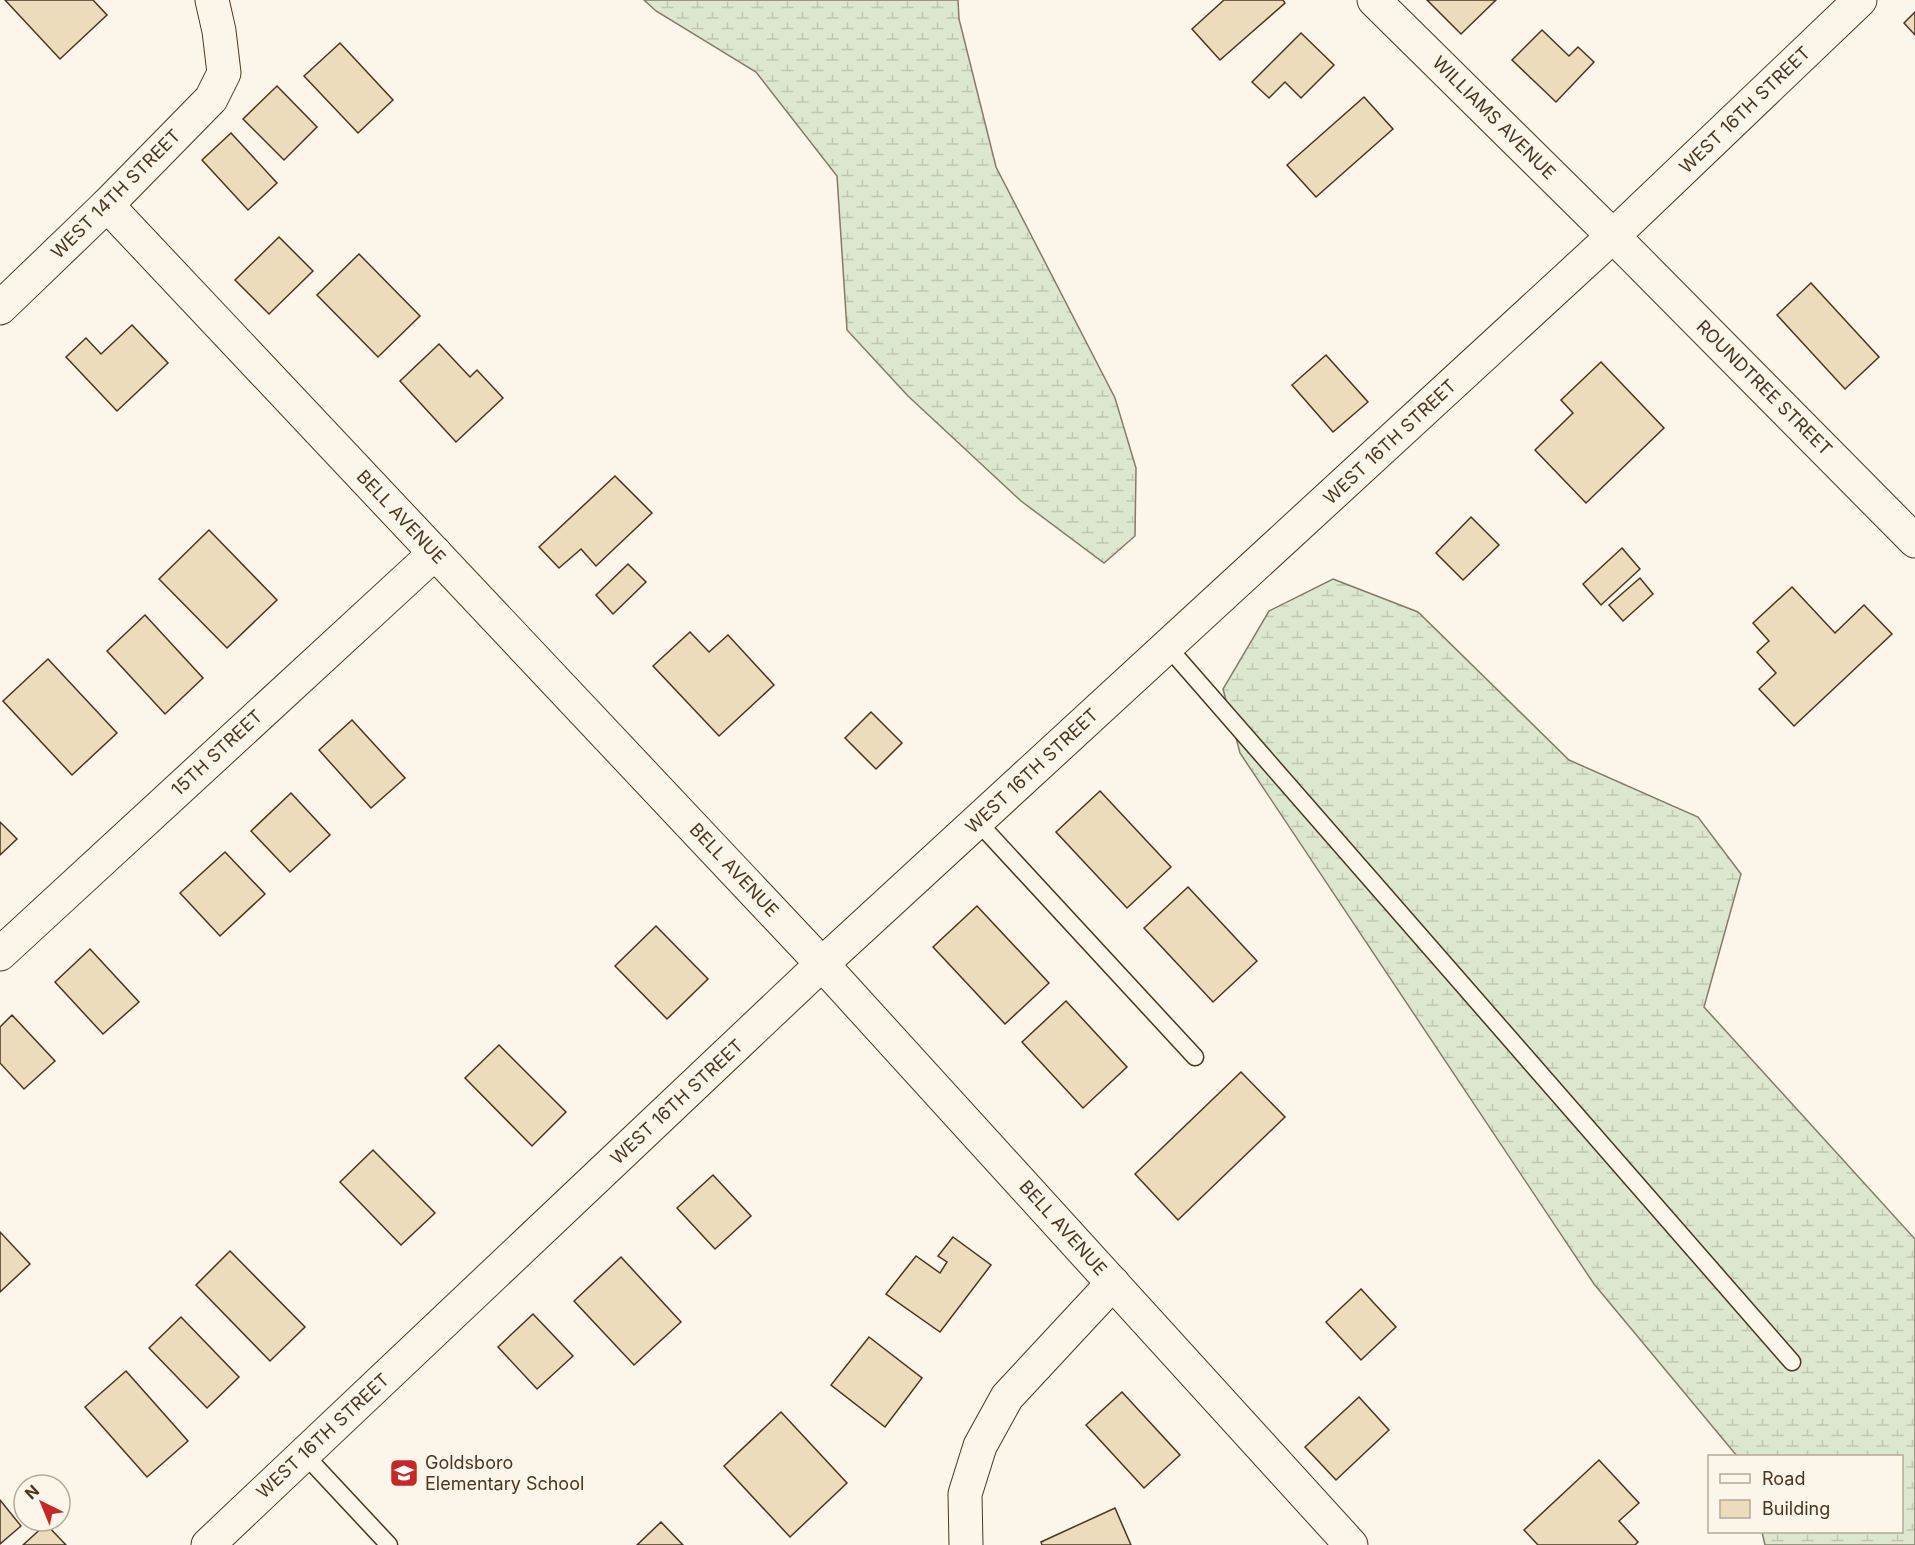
<svg xmlns="http://www.w3.org/2000/svg" width="1915" height="1545" font-family="Inter,sans-serif">
  <style>
    .wetland { fill: url(#wetland-marsh); stroke: #887966; stroke-width: 1.5 }
    .building { fill: #ecdcbc; stroke: #4a3520; stroke-width: 1.5 }
    .lines { fill: none; stroke-linecap: round; stroke-linejoin: round }
    .service-casing { stroke: #4a3520; stroke-width: 19 }
    .minor-casing { stroke: #4a3520; stroke-width: 35 }
    .service { stroke: #fbf6e9; stroke-width: 16 }
    .minor { stroke: #fbf6e9; stroke-width: 33 }
    .labels { text-anchor: middle; stroke-width: 4.5; stroke-linejoin: round; paint-order: stroke }
    .street-label { font-size: 18px; fill: #4a3520; stroke: #fbf6e9 }
    .poi-label { font-size: 18px; fill: #4a3520; stroke: #fbf6e9; text-anchor: start }
  </style>
  <defs>
    <pattern id="wetland-marsh" width="20" height="14" patternUnits="userSpaceOnUse" patternTransform="scale(1.5)"><rect width="20" height="14" fill="#dce7d0"/><path d="M1 5h8M5 5V1M11 12h8M15 12V8" fill="none" stroke="#bec7b2"/></pattern>
  </defs>
  <rect width="100%" height="100%" fill="#fbf6e9"/>
  <g class="wetland">
    <path d="M644,0H958L959,19L996,167L1115,398L1136,468L1135,536L1104,563L1021,501L908,396L847,330L837,176L756,72L656,11Z"/>
    <path d="M1333,579L1418,612L1569,760L1698,817L1741,874L1704,1007L1915,1239V1545H1765L1762,1532H1902V1456H1737L1594,1284L1240,753L1223,689L1269,611Z"/>
  </g>
  <g class="building">
    <path d="M5,0H93L107,15L60,59Z"/>
    <path d="M1224,0H1283L1285,3L1220,60L1192,29Z"/>
    <path d="M1427,0H1496L1461,34Z"/>
    <path d="M1915,12V35L1904,23Z"/>
    <path d="M1542,30L1569,56L1578,47L1594,62L1556,102L1512,60Z"/>
    <path d="M1301,33L1334,65L1301,98L1285,82L1269,98L1252,82Z"/>
    <path d="M340,43L393,100L358,133L304,76Z"/>
    <path d="M277,86L317,127L284,160L243,119Z"/>
    <path d="M1364,97L1393,129L1316,197L1287,165Z"/>
    <path d="M231,133L277,183L248,210L202,160Z"/>
    <path d="M279,237L313,271L269,314L235,280Z"/>
    <path d="M359,254L420,316L378,357L317,295Z"/>
    <path d="M1811,283L1879,357L1845,389L1777,315Z"/>
    <path d="M132,325L168,363L117,411L66,357L86,338L101,354Z"/>
    <path d="M439,344L470,377L477,370L503,398L456,442L400,381Z"/>
    <path d="M1326,355L1368,402L1333,432L1292,385Z"/>
    <path d="M1601,362L1664,428L1586,503L1535,450L1573,413L1561,400Z"/>
    <path d="M615,476L652,513L596,566L581,549L559,568L539,547Z"/>
    <path d="M1471,517L1499,545L1463,580L1436,553Z"/>
    <path d="M209,530L277,600L227,648L159,579Z"/>
    <path d="M1622,548L1640,569L1601,605L1583,584Z"/>
    <path d="M628,564L646,582L613,614L596,595Z"/>
    <path d="M1640,578L1653,594L1623,621L1609,605Z"/>
    <path d="M1792,587L1835,633L1864,605L1892,634L1794,726L1759,689L1776,673L1757,652L1769,641L1753,623Z"/>
    <path d="M145,615L203,678L165,714L107,651Z"/>
    <path d="M690,632L709,652L728,635L774,685L719,736L653,666Z"/>
    <path d="M48,659L117,733L72,775L3,701Z"/>
    <path d="M871,712L902,743L876,769L845,738Z"/>
    <path d="M352,720L405,778L371,808L319,750Z"/>
    <path d="M1100,791L1171,867L1127,908L1056,832Z"/>
    <path d="M291,793L330,835L290,872L251,831Z"/>
    <path d="M0,822L17,839L0,855Z"/>
    <path d="M225,852L265,894L220,936L180,893Z"/>
    <path d="M1188,887L1257,961L1213,1002L1144,928Z"/>
    <path d="M977,906L1049,983L1005,1024L933,947Z"/>
    <path d="M656,926L708,979L667,1019L615,966Z"/>
    <path d="M90,949L139,1002L103,1034L55,982Z"/>
    <path d="M1066,1001L1127,1067L1083,1108L1022,1042Z"/>
    <path d="M12,1015L55,1061L24,1089L0,1063V1027Z"/>
    <path d="M499,1045L566,1112L532,1146L465,1078Z"/>
    <path d="M1241,1072L1285,1117L1178,1220L1135,1174Z"/>
    <path d="M373,1150L435,1213L401,1245L340,1182Z"/>
    <path d="M713,1175L751,1216L715,1249L677,1208Z"/>
    <path d="M0,1232L30,1264L0,1292Z"/>
    <path d="M953,1237L991,1265L940,1332L886,1294L916,1256L940,1273L947,1262L938,1256Z"/>
    <path d="M230,1251L305,1327L270,1361L196,1285Z"/>
    <path d="M621,1257L681,1322L634,1365L574,1301Z"/>
    <path d="M1361,1289L1396,1327L1361,1360L1326,1322Z"/>
    <path d="M533,1314L573,1356L537,1389L498,1347Z"/>
    <path d="M181,1317L239,1377L207,1408L149,1348Z"/>
    <path d="M869,1337L922,1378L885,1427L831,1385Z"/>
    <path d="M126,1371L188,1441L147,1477L85,1407Z"/>
    <path d="M1122,1392L1180,1455L1144,1488L1086,1425Z"/>
    <path d="M1359,1397L1389,1430L1336,1480L1305,1447Z"/>
    <path d="M781,1412L847,1483L790,1537L724,1466Z"/>
    <path d="M1599,1460L1639,1503L1619,1521L1638,1542L1635,1545H1538L1524,1530Z"/>
    <path d="M0,1500L21,1526L0,1544Z"/>
    <path d="M1115,1508L1131,1545H1042L1041,1542Z"/>
    <path d="M661,1522L683,1545H637Z"/>
    <path d="M46,1524L66,1545H23Z"/>
  </g>
  <g class="lines">
    <g class="service-casing">
      <g id="service">
        <path d="M1167,646L1792,1362"/>
        <path d="M977,821L1195,1057"/>
        <path d="M304,1454L389,1545"/>
      </g>
    </g>
    <g class="minor-casing">
      <g id="minor">
        <path d="M1374,0L1613,236L1915,541"/>
        <path d="M107,205L822,964L1351,1545"/>
        <path d="M0,308L107,205L211,99L224,73L219,31L212,0"/>
        <path d="M0,954L435,553"/>
        <path d="M208,1545L822,964L1613,236L1860,0"/>
        <path d="M966,1545L965,1494L980,1446L1007,1397L1113,1283"/>
      </g>
    </g>
    <use href="#service" class="service"/>
    <use href="#minor" class="minor"/>
  </g>
  <defs>
    <g id="school-square" transform="scale(1.5)"><rect x="-9" y="-9" width="18" height="18" rx="4" fill="#c62828" stroke="#fbf6e9"/><path d="M0-5L7-2L0 1L-7-2ZM-4 1L0 2.5L4 1V4Q0 6-4 4Z" fill="#fff"/></g>
  </defs>
  <g fill-rule="evenodd">
    <use href="#school-square" x="404" y="1473"/>
  </g>
  <g class="labels">
    <g class="street-label">
      <text transform="translate(1745 110) rotate(-44)" y="6">WEST 16TH STREET</text>
      <text transform="translate(1494 118) rotate(45)" y="6">WILLIAMS AVENUE</text>
      <text transform="translate(116 194) rotate(-45)" y="6">WEST 14TH STREET</text>
      <text transform="translate(1764 388) rotate(45)" y="6">ROUNDTREE STREET</text>
      <text transform="translate(1390 442) rotate(-43)" y="6">WEST 16TH STREET</text>
      <text transform="translate(401 517) rotate(47)" y="6">BELL AVENUE</text>
      <text transform="translate(217 753) rotate(-43)" y="6">15TH STREET</text>
      <text transform="translate(1032 771) rotate(-43)" y="6">WEST 16TH STREET</text>
      <text transform="translate(734 870) rotate(47)" y="6">BELL AVENUE</text>
      <text transform="translate(677 1102) rotate(-43)" y="6">WEST 16TH STREET</text>
      <text transform="translate(1063 1228) rotate(48)" y="6">BELL AVENUE</text>
      <text transform="translate(323 1436) rotate(-43)" y="6">WEST 16TH STREET</text>
    </g>
    <g class="poi-label">
      <text x="425" y="1469">Goldsboro<tspan x="425" dy="21">Elementary School</tspan></text>
    </g>
  </g>
  <rect x="1708" y="1455" width="195" height="78" fill="#fbf6e9" stroke="#b4a999" stroke-width="1.5"/>
  <rect x="1720" y="1474" width="30" height="9" fill="#fbf6e9" stroke="#b4a999" stroke-width="1.5"/>
  <text x="1762" y="1485" font-size="18" fill="#4a3520">Road</text>
  <rect x="1720" y="1500" width="30" height="18" fill="#ecdcbc" stroke="#b4a999" stroke-width="1.5"/>
  <text x="1762" y="1515" font-size="18" fill="#4a3520">Building</text>
  <g transform="translate(42 1503) rotate(317)"><circle r="28" fill="#fbf6e9" stroke="#b4a999" stroke-width="1.5"/>
  <path d="M0-4.5L10 22L0 15L-10 22Z" fill="#c62828"/>
  <text y="-9" font-size="16" font-weight="bold" text-anchor="middle" fill="#4a3520">N</text>
  </g>
</svg>
